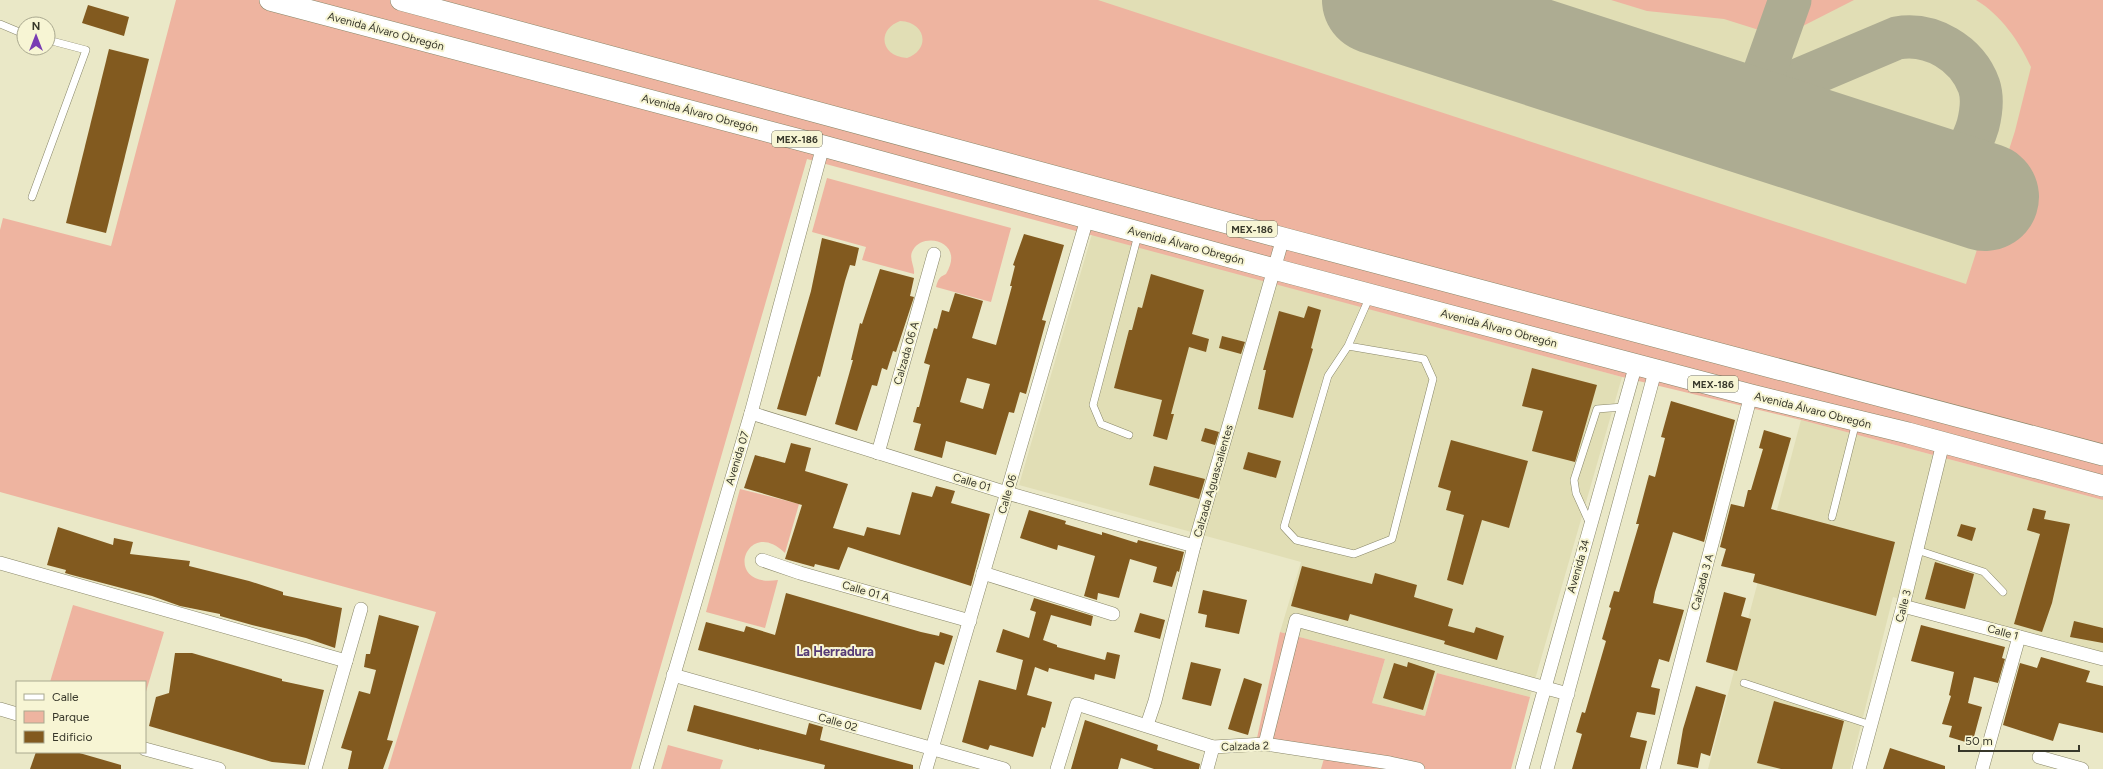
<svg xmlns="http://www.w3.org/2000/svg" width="2103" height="769" font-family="Figtree,sans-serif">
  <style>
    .built { fill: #e1deb5 }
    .green { fill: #eeb4a0; fill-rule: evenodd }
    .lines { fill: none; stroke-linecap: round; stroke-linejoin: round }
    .taxiway { stroke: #adac92; stroke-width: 43 }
    .runway { stroke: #adac92; stroke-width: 108 }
    .building { fill: #825a1f; fill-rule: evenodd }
    .service-casing { stroke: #888668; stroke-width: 8 }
    .minor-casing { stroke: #888668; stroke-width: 14 }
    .primary-casing { stroke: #888668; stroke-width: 22 }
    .service { stroke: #fff; stroke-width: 7 }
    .minor { stroke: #fff; stroke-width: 13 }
    .primary { stroke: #fff; stroke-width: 21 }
    .labels { text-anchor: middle; stroke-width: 4; stroke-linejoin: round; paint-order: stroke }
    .shield { fill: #f7f5d4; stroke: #71705d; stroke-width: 1 }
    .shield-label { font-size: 10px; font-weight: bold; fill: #37372a }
    .street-label { font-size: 11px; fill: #37372a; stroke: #f7f5d4 }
    .quarter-label { font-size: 13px; font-weight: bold; fill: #573c77; stroke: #f7f5d4 }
  </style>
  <rect width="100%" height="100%" fill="#eae8c7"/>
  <g class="built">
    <path d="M464,0H2103V440Z"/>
    <path d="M1092,234L1622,377L1530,697L1437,673L1425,716L1372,703L1385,659L1280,632L1301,562L1019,485Z"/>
    <path d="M1801,420L2103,500V657L1893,597L1850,769H1708Z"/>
  </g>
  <g class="green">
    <path d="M176,0H1098L1966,284L2015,131L2031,67C2019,41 2001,15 1976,0H2103V500L1801,420L1622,377L807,159L631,769H388L436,612L0,492V230L3,218L111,246ZM900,21C926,22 931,49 907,58C881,57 876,30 900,21Z"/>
    <path d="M1611,0H1770L1759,30L1724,19L1647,11Z"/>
    <path d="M1806,0H1854L1795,30Z"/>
    <path d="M827,178L1011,228L991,302L936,287C938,280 939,277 946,274C966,241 923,231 913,250C908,258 915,266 914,274L862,260L866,247L812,232Z"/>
    <path d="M740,489L799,504L785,553C746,515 721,589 778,580L765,628L706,612Z"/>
    <path d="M73,605L164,632L145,695V682H50Z"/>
    <path d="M1280,632L1385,659L1372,703L1425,716L1437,673L1530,697L1511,769H1321L1327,748L1257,738Z"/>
    <path d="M668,745L723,760L720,769H661Z"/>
  </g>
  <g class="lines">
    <g class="taxiway">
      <path d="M1420,0L1439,16L1460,27"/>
      <path d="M1690,102L1715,106L1748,101L1897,38C1931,32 1967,53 1979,86C1983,98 1981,113 1978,125C1965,170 1933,177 1892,167"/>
      <path d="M1730,102C1745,97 1754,89 1763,76L1790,0"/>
    </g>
    <path class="runway" d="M1376,0L1985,197"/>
  </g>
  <g class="building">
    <path d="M88,5L129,17L124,36L82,23Z"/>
    <path d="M109,49L149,59L106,233L66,223Z"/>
    <path d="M1024,234L1064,245L1042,320L1046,321L1026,394L1020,392L1014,413L1009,412L996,455L946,441L942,458L914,450L921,424L913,422L917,407H919L930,365L924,363L934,328L937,329L942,310L949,312L955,293L983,301L972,338L996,345L1012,286H1010L1015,266L1013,265ZM967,378L990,384L983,409L960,402Z"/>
    <path d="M822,238L859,248L855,266L850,265L845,281L820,377L818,376L806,416L777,409L811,291Z"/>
    <path d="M880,269L914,278L910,296L914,297L896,352L893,351L887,370L882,368L877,386L872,385L857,431L835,424L853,360H851L860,323L862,324Z"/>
    <path d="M1151,274L1204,290L1192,334L1209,339L1206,352L1189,347L1171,414H1174L1167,440L1153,436L1162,400L1114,388L1129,330H1132L1138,307L1142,308Z"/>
    <path d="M1308,306L1321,310L1311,348L1313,349L1293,418L1258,409L1266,370H1263L1279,311L1304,318Z"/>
    <path d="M1222,336L1245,342L1241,354L1219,348Z"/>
    <path d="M1532,368L1597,385L1575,462L1532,451L1543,411L1522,406Z"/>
    <path d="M1671,401L1735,420L1704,542L1673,532L1655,592L1653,603L1684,610L1669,662L1659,659L1651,687L1660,689L1655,715L1637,712L1630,737L1647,741L1640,769H1572L1582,734L1576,732L1582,712L1585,713L1606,641L1602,639L1611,608L1609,607L1614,591L1619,592L1639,524H1636L1649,475L1655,477L1665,438L1661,437Z"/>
    <path d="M1205,428L1219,432L1215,445L1201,441Z"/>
    <path d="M1764,430L1791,438L1771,509L1895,542L1876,616L1753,582L1755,574L1721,566L1726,549L1720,547L1731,504L1744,507L1748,490H1751L1763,449L1759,448Z"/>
    <path d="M1451,440L1528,461L1509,528L1482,520L1463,585L1447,580L1464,515L1446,510L1451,491L1438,487Z"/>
    <path d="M791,443L811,448L805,471L848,484L833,528L864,536L867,527L900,535L912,492L932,497L936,486L955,491L951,503L990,514L971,586L848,547L839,570L815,564L814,567L785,559L802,505L744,488L755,455L785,463Z"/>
    <path d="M1248,452L1281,461L1276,478L1243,469Z"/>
    <path d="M1154,466L1205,479L1199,499L1149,485Z"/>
    <path d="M2033,508L2046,511L2044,519L2070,524L2052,603L2042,632L2014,624L2040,534L2027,530Z"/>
    <path d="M1029,510L1066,521L1065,524L1102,535V532L1137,543L1138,540L1184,552L1179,572L1177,571L1172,587L1153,582L1157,567L1130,559L1119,598L1098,593L1097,600L1084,596L1095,556L1058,545L1057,550L1020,538Z"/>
    <path d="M1961,524L1976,528L1972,541L1957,536Z"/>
    <path d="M58,527L113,545L114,538L133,542L130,554L190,561L189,566L249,581L283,592V595L342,608L335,648L306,638L252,625L220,616V614L180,606L152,596L72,575L65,573L66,570L47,565Z"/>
    <path d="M1935,562L1974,574L1965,609L1925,599Z"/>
    <path d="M1302,566L1372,584L1375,573L1417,585L1414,597L1453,609L1448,626L1474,633L1476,627L1504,636L1497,660L1444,644L1445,641L1350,614L1348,621L1291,606Z"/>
    <path d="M1203,590L1247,600L1239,634L1205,627L1207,615L1198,613Z"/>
    <path d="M1724,592L1746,598L1741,616L1751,619L1737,671L1706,662Z"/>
    <path d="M786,593L921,632L939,636L940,632L953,636L944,665L935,662L921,710L698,650L706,622L744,632L746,626L775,635Z"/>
    <path d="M1034,598L1093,616L1091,626L1051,615L1043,640L1057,645V647L1105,660L1107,652L1120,655L1115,679L1095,674L1094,680L1049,668L1048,672L1035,667L1027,695L1052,702L1045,728L1042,727L1033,757L990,745L988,750L962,742L979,680L1016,690L1023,660L996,652L1003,629L1029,638L1036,612L1030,610Z"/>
    <path d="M1140,613L1165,620L1160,639L1134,632Z"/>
    <path d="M379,615L419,626L387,740L393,741L383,769H348L352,751L341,748L359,691L370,694L376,670L364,667L366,654H370Z"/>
    <path d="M2074,621L2103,628V643L2070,637Z"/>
    <path d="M1921,625L2005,647L2002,658L2005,659L1998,683L1974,677L1968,703L1982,707L1972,744L1949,737L1952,726L1942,724L1951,696L1949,695L1954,672L1911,661Z"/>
    <path d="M175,653H192L282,679V681L324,690L305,765L272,762L149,726L156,697L169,693Z"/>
    <path d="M2041,657L2090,671L2086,682L2103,686V733L2059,723L2053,741L2003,725L2020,663L2037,668Z"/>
    <path d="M1191,662L1221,669L1211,706L1182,699Z"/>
    <path d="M1408,662L1435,671L1423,710L1383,698L1394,663L1407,667Z"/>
    <path d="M1244,678L1262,684L1248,735L1228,729Z"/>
    <path d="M1696,686L1726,695L1710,756L1701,753L1698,768L1677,764L1683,729Z"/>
    <path d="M1774,701L1844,721L1832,769H1781L1757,763Z"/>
    <path d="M694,705L806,735L809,723L823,727L820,740L913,765V769H824L825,765L759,749V750L687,731Z"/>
    <path d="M1085,720L1158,745L1157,750L1200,764L1199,769H1154L1121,758L1118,769H1071Z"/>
    <path d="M1890,748L1945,766V769H1883Z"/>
    <path d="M36,752H76L121,765V769H30Z"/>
  </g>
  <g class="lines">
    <g class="service-casing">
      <g id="service">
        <path d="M0,24L24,34"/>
        <path d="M32,197L86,50L48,40"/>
        <path d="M1348,346L1424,359L1433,379L1392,539L1354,554L1296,540L1284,527L1328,376L1348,346L1370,296"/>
        <path d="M1129,435L1101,424L1093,405L1138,235"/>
        <path d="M1832,517L1856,422"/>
        <path d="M1590,524L1576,493L1574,480L1597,409L1623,407"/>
        <path d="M1917,550L1984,572L2003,592"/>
        <path d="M1744,683L1871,725"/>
      </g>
    </g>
    <g class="minor-casing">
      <g id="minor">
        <path d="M751,413L1007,493L1194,546"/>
        <path d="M878,453L934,254"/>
        <path d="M762,560L800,573L970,621"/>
        <path d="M0,563L346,661"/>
        <path d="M983,573L1113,614"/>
        <path d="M1903,606L2103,659"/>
        <path d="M673,675L1004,769"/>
        <path d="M0,709L17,714"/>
        <path d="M1147,725L1155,701L1194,546L1283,238"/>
        <path d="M1265,744L1296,620L1568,694"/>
        <path d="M145,749L219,769"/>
        <path d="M2039,757L2082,769"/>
        <path d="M315,769L361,609"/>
        <path d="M646,769L751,413L823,146"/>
        <path d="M926,769L1087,219"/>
        <path d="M1057,769L1077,704L1213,747L1265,744L1390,763L1418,769"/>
        <path d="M1207,769L1213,747"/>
        <path d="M1522,769L1636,364"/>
        <path d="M1547,769L1656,368"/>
        <path d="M1653,769L1751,395"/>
        <path d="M1859,769L1903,606L1943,443"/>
        <path d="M1982,769L2019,637"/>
      </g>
    </g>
    <g class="primary-casing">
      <g id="primary">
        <path d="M270,0L823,146L1274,269L1751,395L1908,433L2103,486"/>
        <path d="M401,0L1283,238L2103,455"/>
      </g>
    </g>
    <use href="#service" class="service"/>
    <use href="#minor" class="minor"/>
    <use href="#primary" class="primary"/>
  </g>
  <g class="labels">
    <g class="shield">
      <rect x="772" y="131" width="50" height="16" rx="3"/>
      <rect x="1227" y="221" width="50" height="16" rx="3"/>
      <rect x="1688" y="376" width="50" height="16" rx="3"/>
    </g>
    <g class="shield-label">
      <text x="797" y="143">MEX-186</text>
      <text x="1252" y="233">MEX-186</text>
      <text x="1713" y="388">MEX-186</text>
    </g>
    <g class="street-label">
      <text transform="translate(386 31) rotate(15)" y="4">Avenida Álvaro Obregón</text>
      <text transform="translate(700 113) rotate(15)" y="4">Avenida Álvaro Obregón</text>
      <text transform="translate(1186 245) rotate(15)" y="4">Avenida Álvaro Obregón</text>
      <text transform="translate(1499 328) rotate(15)" y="4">Avenida Álvaro Obregón</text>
      <text transform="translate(906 353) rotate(-74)" y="4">Calzada 06 A</text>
      <text transform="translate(1813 410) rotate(14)" y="4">Avenida Álvaro Obregón</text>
      <text transform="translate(737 458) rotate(-73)" y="4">Avenida 07</text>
      <text transform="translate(1213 481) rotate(-74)" y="4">Calzada Aguascalientes</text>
      <text transform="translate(972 482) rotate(17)" y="4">Calle 01</text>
      <text transform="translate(1007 494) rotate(-74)" y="4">Calle 06</text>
      <text transform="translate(1578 566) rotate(-74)" y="4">Avenida 34</text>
      <text transform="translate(1702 582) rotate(-75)" y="4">Calzada 3 A</text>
      <text transform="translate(866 591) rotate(16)" y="4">Calle 01 A</text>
      <text transform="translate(1903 606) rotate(-75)" y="4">Calle 3</text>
      <text transform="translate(2003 632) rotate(15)" y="4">Calle 1</text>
      <text transform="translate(838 722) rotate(16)" y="4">Calle 02</text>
      <text transform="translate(1245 746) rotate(-2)" y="4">Calzada 2</text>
    </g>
    <g class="quarter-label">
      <text x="835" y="656">La Herradura</text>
    </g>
  </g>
  <rect x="16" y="681" width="130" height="72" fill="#f7f5d4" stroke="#aaa990"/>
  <rect x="24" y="694" width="20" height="6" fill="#ffffff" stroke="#aaa990"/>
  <text x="52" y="701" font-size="12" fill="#37372a">Calle</text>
  <rect x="24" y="711" width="20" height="12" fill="#eeb4a0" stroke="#aaa990"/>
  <text x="52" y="721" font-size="12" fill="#37372a">Parque</text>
  <rect x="24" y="731" width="20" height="12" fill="#825a1f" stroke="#aaa990"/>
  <text x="52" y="741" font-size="12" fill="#37372a">Edificio</text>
  <g transform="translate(36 36)"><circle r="19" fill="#f7f5d4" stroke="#aaa990"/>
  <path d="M0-3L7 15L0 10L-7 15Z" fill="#793db3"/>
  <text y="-6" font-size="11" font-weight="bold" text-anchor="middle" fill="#37372a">N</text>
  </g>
  <path d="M1959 745v6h120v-6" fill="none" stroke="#37372a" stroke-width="2"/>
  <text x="1965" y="745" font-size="12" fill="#37372a" stroke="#f7f5d4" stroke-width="3" paint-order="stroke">50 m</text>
</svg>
